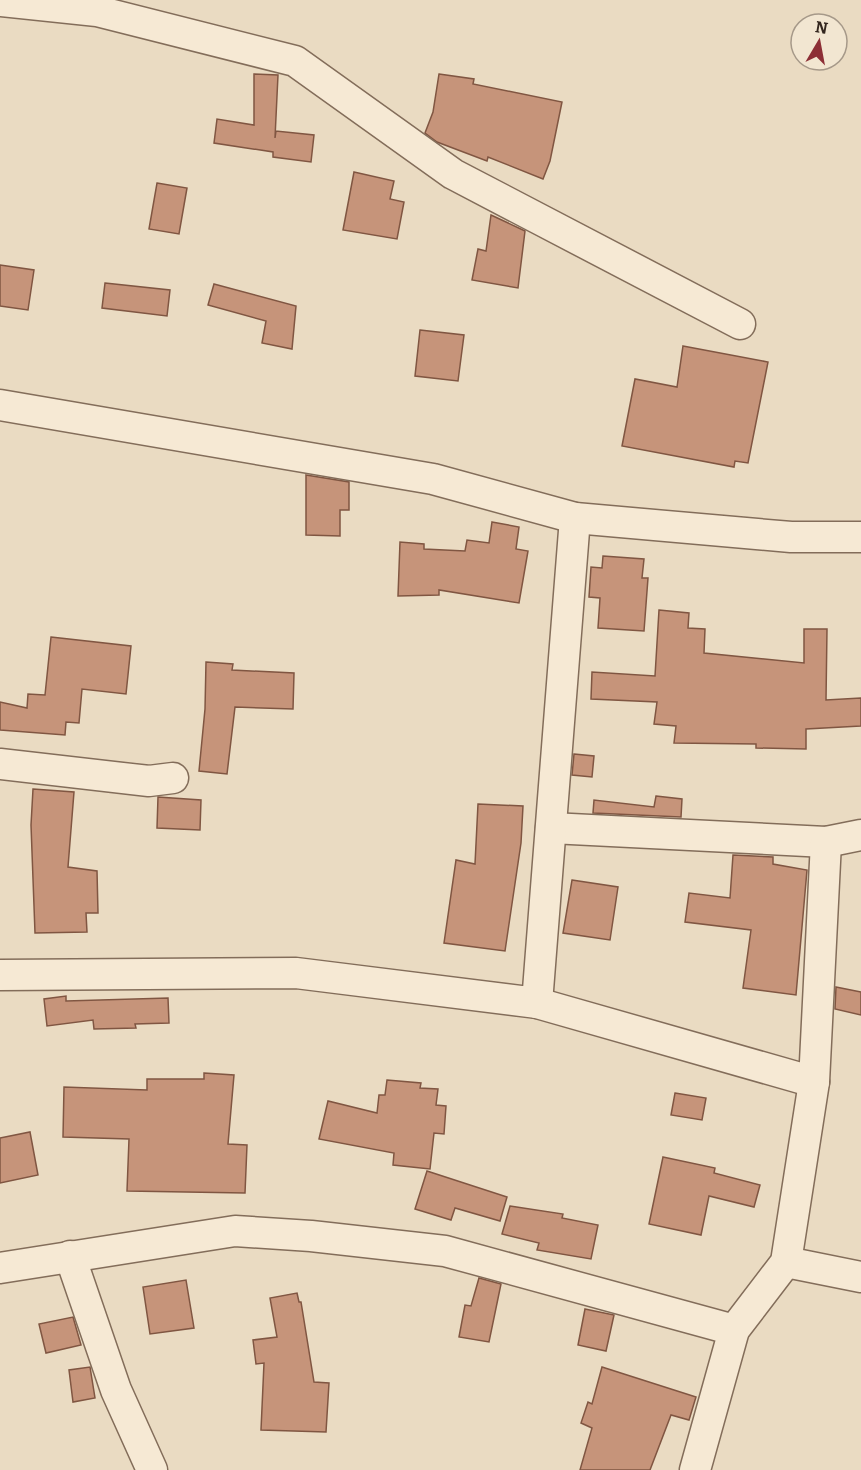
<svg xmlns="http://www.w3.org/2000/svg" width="861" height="1470" font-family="Bitter,serif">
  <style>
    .building { fill: #c6947a; stroke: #805642; stroke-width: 1.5 }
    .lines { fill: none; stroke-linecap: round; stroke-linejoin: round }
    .minor-casing { stroke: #836d5a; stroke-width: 33 }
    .minor { stroke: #f6e9d4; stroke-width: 30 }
  </style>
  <rect width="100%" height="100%" fill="#eadbc2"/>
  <g class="building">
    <path d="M254,74L278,75L275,138L276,131L314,135L311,162L273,157V152L214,143L217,119L254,125Z"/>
    <path d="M439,74L474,79L473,84L562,102L550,161L543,179L488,157L487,161L437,142L425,133L433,112Z"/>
    <path d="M354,172L394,181L390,199L404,202L397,239L343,230Z"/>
    <path d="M157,183L187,188L179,234L149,229Z"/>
    <path d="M491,215L525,231L518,288L472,280L478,249L486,251Z"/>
    <path d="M0,265L34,270L28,310L0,306Z"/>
    <path d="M105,283L170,290L167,316L102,308Z"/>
    <path d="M214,284L296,306L292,349L262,343L266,321L208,305Z"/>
    <path d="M420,330L464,335L458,381L415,376Z"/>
    <path d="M683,346L768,362L748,463L735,461L734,467L622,446L635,379L677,387Z"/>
    <path d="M306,475L349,482V510H340V536L306,535Z"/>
    <path d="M492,522L519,527L516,549L528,551L519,603L439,590V595L398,596L400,542L424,544V549L465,551L467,540L489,543Z"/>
    <path d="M603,556L644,559L642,578H648L644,631L598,628L600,598L589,597L591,567L602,568Z"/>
    <path d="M659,610L689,613L688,628L705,629L704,653L804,663V629H827L826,700L861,698V726L806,729V749L756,748V744L674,743L676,726L654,724L657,702L591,699L592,672L655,676Z"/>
    <path d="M51,637L131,646L126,694L82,689L79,723L66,722L65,735L0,730V702L27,708L28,694L45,695Z"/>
    <path d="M206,662L233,664L232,670L294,673L293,709L235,707L227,774L199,771L205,709Z"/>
    <path d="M574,754L594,756L592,777L572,775Z"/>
    <path d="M33,789L74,792L68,867L97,871L98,913H86L87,932L35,933L31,825Z"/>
    <path d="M656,796L682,799L681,817L593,813L594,800L654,807Z"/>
    <path d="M158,797L201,800L200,830L157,828Z"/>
    <path d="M478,804L523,806L521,843L505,951L444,943L456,860L475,864Z"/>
    <path d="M733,855L773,857V864L807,870L796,995L743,988L751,930L685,922L689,893L730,898Z"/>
    <path d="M572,880L618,887L610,940L563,933Z"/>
    <path d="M836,987L861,992V1015L835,1009Z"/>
    <path d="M66,996V1001L168,998L169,1023L135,1024L136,1028L94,1029L93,1020L47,1026L44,999Z"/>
    <path d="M204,1073L234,1075L228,1144L247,1145L245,1193L127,1191L129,1139L63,1137L64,1087L147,1090V1079H204Z"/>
    <path d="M387,1080L421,1083L420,1088L438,1089L436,1105L446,1106L444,1134L434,1133L430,1169L393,1165L394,1153L319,1139L328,1101L377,1113L379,1095H385Z"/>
    <path d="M675,1093L706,1098L702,1120L671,1115Z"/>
    <path d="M30,1132L38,1175L0,1183V1138Z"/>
    <path d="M663,1157L715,1168L714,1173L760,1185L754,1207L709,1196L701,1235L649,1224Z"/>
    <path d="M427,1171L507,1197L500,1221L455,1208L451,1220L415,1209Z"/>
    <path d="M510,1206L563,1214L562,1218L598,1225L591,1259L537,1250L539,1243L502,1234Z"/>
    <path d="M479,1278L501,1284L489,1342L459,1337L465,1305L471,1306Z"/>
    <path d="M186,1280L194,1328L150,1334L143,1287Z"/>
    <path d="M297,1293L299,1302H301L314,1382L329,1383L326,1432L261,1430L264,1363L256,1364L253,1340L277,1337L270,1298Z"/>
    <path d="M585,1309L614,1315L606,1351L578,1345Z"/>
    <path d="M73,1317L81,1345L46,1353L39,1324Z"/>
    <path d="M90,1367L95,1398L73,1402L69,1370Z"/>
    <path d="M602,1367L696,1397L689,1420L671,1415L650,1470H580L592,1428L581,1423L588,1402L592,1404Z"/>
  </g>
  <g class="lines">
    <g class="minor-casing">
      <g id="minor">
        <path d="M0,1L97,11L295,61L453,174L740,324"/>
        <path d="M0,405L433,479L575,518L791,537H861"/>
        <path d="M0,764L149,781L173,778"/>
        <path d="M551,828L826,842L861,835"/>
        <path d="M0,975L296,973L537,1003L575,518"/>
        <path d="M537,1003L814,1082"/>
        <path d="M70,1256L116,1390L152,1470"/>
        <path d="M786,1262L861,1277"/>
        <path d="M0,1268L235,1231L311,1236L445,1251L734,1330"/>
        <path d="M695,1470L734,1330L786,1262L814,1082L826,842"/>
      </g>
    </g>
    <use href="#minor" class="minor"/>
  </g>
  <g transform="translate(819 42) rotate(10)"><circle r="28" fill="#f2e6d1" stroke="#a69989" stroke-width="1.5"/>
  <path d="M0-4.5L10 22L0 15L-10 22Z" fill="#8d2f36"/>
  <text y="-9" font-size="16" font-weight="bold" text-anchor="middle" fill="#33261e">N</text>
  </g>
</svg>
